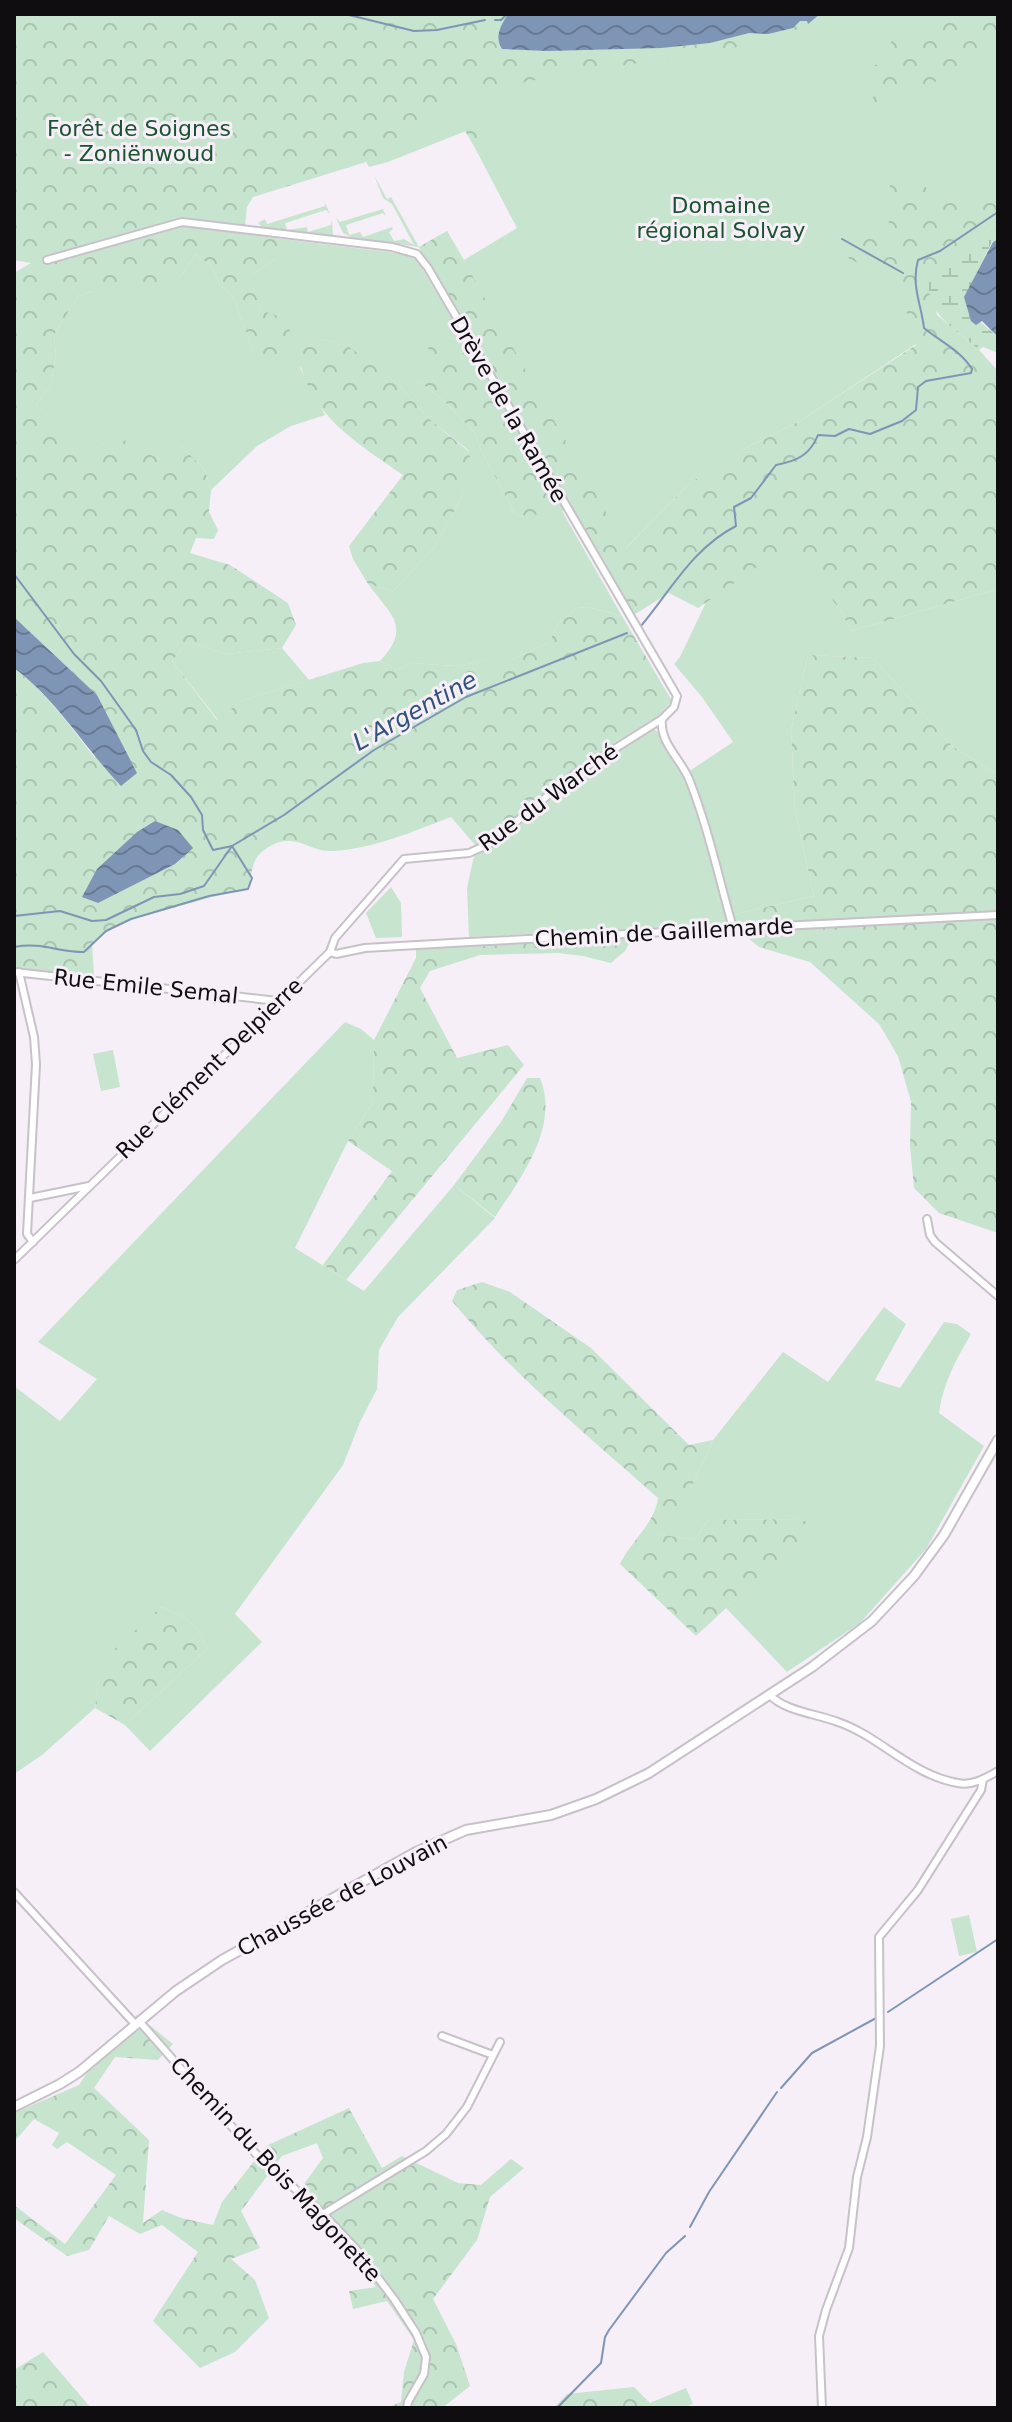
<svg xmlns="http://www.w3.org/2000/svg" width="1012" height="2422" font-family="'DejaVu Sans',sans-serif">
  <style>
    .green { fill: #c7e4ce }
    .forest { fill: url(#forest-crowns) }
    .wetland { fill: url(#wetland-marsh) }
    .water { fill: url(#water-waves) }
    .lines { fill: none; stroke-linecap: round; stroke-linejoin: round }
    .stream { stroke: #7e95b5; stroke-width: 2 }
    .street-casing { stroke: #c8c1ca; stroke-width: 10 }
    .secondary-casing { stroke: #c8c1ca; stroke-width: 12 }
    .street { stroke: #fff; stroke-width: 6 }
    .secondary { stroke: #fff; stroke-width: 8 }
    .labels { text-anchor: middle; stroke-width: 6; stroke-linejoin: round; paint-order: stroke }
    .park-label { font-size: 22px; fill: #1a5330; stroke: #f6eff8 }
    .street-label { font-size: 22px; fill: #100d10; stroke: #f6eff8 }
    .water-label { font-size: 24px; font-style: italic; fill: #30517e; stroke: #f6eff8 }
  </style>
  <defs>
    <pattern id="forest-crowns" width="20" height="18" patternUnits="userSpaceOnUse" patternTransform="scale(2)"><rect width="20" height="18" fill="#c7e4ce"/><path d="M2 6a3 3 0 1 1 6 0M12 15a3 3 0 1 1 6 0" fill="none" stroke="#aac2b0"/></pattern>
    <pattern id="wetland-marsh" width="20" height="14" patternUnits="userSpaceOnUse" patternTransform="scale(2)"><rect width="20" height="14" fill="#c7e4ce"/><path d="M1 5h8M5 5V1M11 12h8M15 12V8" fill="none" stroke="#aac2b0"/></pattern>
    <pattern id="water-waves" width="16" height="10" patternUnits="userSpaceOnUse" patternTransform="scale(2)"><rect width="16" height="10" fill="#7e95b5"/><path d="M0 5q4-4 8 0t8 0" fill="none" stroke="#667892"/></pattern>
  </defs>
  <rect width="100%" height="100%" fill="#f6eff8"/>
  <g class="green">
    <path d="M285,14H998V212L916,344L800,421L744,449L688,485L606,568L419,247L353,238L343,233L336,218L340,222L383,209L386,217L383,213L346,225L349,235L360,232L363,237L392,227L393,229L389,232L394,241L404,239L414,245L392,204L383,198L374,175L387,199L391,197L419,247L447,231L464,260L517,228L466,131L388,162L369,167Z"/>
    <path d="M324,201L330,214L326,210L285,223L287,230L307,227L308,232L331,225L332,220L333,236L262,227L258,223L265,219L267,224L325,206Z"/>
    <path d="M282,239L404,254L417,260L467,343L448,337L420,382L444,401L474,432L481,450L516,516L562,511L622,616L588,607L576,608L557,625L549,643L510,660H489L456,666L411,663L399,670L380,661C412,627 391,615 368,584L393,591L435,547L461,498L472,467L468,450L428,418L399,385L348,347L322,339L300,368L325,415L291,426L257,446L211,490L205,470L180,445L159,459L99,438L90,459L36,405L51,384L56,355L54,335L78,296L94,291L181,276L195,255L212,266L220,285L233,297L252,348L262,313L253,288V274L275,259L285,247Z"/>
    <path d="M789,544L841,611L851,631L998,589V775L952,746L873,658L808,655L791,730L795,811L814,896L732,915L688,772L733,742L702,697L674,664L680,657L708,598Z"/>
    <path d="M187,642L226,654L282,648L309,680L241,701L218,720L172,661Z"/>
    <path d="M653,729L657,731L686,780L730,924L469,937L467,888L474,856L494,846L589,769Z"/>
    <path d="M391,887L401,903L402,937L376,938L366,913Z"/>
    <path d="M345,1022L361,1029L374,1040L373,1102L348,1141L295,1248L364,1291L454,1185L495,1218L398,1317L379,1350L377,1389L360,1422L343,1465L235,1614L262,1642L150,1751L125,1725L207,1649C196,1621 187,1618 161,1607L99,1679L95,1708L42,1755L14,1774V1386L60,1421L97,1379L38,1342Z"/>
    <path d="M113,1050L120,1087L101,1091L93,1054Z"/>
    <path d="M884,1307L906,1324L875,1380L900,1388L944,1322L957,1324L971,1334C956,1360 943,1383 939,1413L984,1446L926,1549L860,1623L787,1672L726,1608L812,1527L802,1519L708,1520L694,1540L657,1534L694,1482L713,1440L783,1352L828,1382Z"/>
    <path d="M969,1915L977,1952L959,1956L951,1919Z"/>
    <path d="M686,2388L693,2404L683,2408H652L650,2403Z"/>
  </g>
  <g class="forest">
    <path d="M14,14H508L497,40L514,50L661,48L749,33L768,34L799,24L803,29L737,47L677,58L588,70L467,93L426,114L413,135L393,150L366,162L253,197L247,207L244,234L282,239L286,247L275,259L253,274V288L262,312C282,313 288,325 295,342L272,360L252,348L233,297L220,285L212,266L195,255L181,276L106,294L94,291L78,296L54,335L56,355L51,384L36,405L90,458L99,438L107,431L159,459L179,444L205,470L211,490L209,512L218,530L214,539L196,538L190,553L230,565L288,603L296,625L282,648L226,654L187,642L172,661L217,720L241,701L363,663L380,661L399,670L411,663L456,666L488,660H510L549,643L557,625L576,608L588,607L622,616L672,701L659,715L584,762L489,839L476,846L451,817C413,831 374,849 333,851C307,853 294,827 263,851C250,861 253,874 248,889C222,894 198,901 173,908C142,917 116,921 92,944L94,975L14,968V668C47,693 70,726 95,758L97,695L14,617V273L31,263L14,260Z"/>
    <path d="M923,14H998V41L991,44L988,41L966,56L967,60L925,89L917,87L897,88L882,114L877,116L872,114L874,88L872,66L881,63L878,51L892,48L891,41L928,32Z"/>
    <path d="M488,120L495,121L502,135L477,151L465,131Z"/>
    <path d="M914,176L920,180L940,205L963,200L982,205L998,193V223L931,269L928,281L937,315L979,350L998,371V589L851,631L841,611L789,545L698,608L669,593L632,616L570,508L558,513L516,516L481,450L474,432L444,401L420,382L422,361L433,339L448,337L467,343L473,338L419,247L447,231L626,548L688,485L702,475L744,449L800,421L916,345L899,285L841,254V244L845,234L857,230L888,248L890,180Z"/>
    <path d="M322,339L349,347L399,385L428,418L468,451L473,467L461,498L435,547L393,591L368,584L353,559L349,546L403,475C356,442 309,416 298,354L306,344Z"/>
    <path d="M808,655L873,658L952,746L998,775V1233L939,1213L914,1188L910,1146L911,1102L898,1056L879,1024L810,962L759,947L744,935L732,915L814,896L795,811L791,730Z"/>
    <path d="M632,938L625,951L611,963L583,956L558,953L480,955L430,971L420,988L457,1058L508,1045L524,1065L346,1280L323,1265L392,1171L348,1141L373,1102L374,1040L416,958V949Z"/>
    <path d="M527,1078H540C560,1126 521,1178 495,1217L454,1185L501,1122Z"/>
    <path d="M482,1282L510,1292L591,1348L689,1445L713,1440L694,1482L658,1534L694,1540L708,1520L802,1519L813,1527L696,1636L620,1564C631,1541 655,1523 658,1498C587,1435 512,1374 452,1301L457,1290Z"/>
    <path d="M161,1607C187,1618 196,1621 207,1649L125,1725L95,1708L99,1679L108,1655Z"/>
    <path d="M137,2015L173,2044L158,2060L115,2057L94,2088L149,2140L143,2223L162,2210L181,2218L213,2225L222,2202L266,2146L349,2108L382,2168L402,2156L458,2183L481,2185L511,2159L524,2168L490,2197L477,2240L433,2299L456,2344L470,2386L442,2408H386L401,2402L404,2372L414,2340L387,2301L353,2309L349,2291L376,2287L352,2257L304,2184L323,2158L317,2143L282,2156L241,2211L260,2248L231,2259L255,2280L269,2318L235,2352L200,2368L153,2321L198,2252L162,2225L140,2234L109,2216L89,2250L67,2256L14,2218V2205L65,2244L116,2175L67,2142L57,2149L52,2145L59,2133L34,2119L14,2142V2113L79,2085L99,2055Z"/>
    <path d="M43,2352L91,2408H14V2370Z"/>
    <path d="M634,2387L655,2408H554L567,2394Z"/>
  </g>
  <path class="wetland" d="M998,223V239L992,242L965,297L971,314L998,337V353L983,347L979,350C951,325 920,312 931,269Z"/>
  <g class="water">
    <path d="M508,14H820L808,24L807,21H800L793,28L768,34L749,33L710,43L661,48L547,51L502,49C494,37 501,25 508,14Z"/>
    <path d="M998,239V337L982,321L976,325L971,321L964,297L993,242Z"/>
    <path d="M14,617L97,695L137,773L121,786C84,747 57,700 14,668Z"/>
    <path d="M155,821L178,830L193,848L175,864L98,903L82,897L97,869L137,832Z"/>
  </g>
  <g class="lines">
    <g class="stream">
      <path d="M345,14L414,31L437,30L485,20"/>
      <path d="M495,20H501L507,14"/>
      <path d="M842,239L903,273"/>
      <path d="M14,574L74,654L101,681L136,730L143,751L151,762L171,775L191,797L202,815L203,830L213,850L232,846L252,878L248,889L209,896L131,919L106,931L84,952C57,952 43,942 14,947"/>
      <path d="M641,626C671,590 693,548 736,526L734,507L751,498L776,465C797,461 810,455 818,435L835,436L849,429L870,434L902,421L916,410L918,387L926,381L971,373L972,369C960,350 941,342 924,328C921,303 911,286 918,260L940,251L998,212"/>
      <path d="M14,916L60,911L92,921L106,920L154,897L180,894L204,886L232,846L284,815L374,750L466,697L627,633"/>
      <path d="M888,2012L998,1939"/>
      <path d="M781,2088L812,2053L878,2017"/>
      <path d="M690,2227L709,2192L777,2092"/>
      <path d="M557,2408L601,2363L605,2337L609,2330L666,2253L685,2236"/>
    </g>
    <g class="street-casing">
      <g id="street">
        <path d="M47,260L182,222L392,247L417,254L428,268L677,696L674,707L662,719L573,775L489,844L469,853L404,859L335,938L330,952"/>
        <path d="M662,719C659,742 680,758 689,779C708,827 719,879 733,928"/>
        <path d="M330,952L336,954L365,948L469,942L998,915"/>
        <path d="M14,972L278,1001"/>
        <path d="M19,972L34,1037L36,1064L27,1234L33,1242"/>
        <path d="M30,1198L89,1186"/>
        <path d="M927,1219L930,1235L935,1242L998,1296"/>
        <path d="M14,1260L330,952"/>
        <path d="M770,1695C784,1711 818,1714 838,1722C881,1737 911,1775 958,1783C972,1786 986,1778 998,1771"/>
        <path d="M14,1892L135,2024"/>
        <path d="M139,2021L256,2154L323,2214L357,2250L394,2299L416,2333L426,2357L424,2374L408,2402L407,2408"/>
        <path d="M442,2036L493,2055"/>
        <path d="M323,2214L426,2151L446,2134L467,2107L500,2042"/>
        <path d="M822,2408L819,2336L826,2310L849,2248L857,2177L867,2137L880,2046L879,1937L918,1890L981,1790L983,1779"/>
      </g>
    </g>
    <g class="secondary-casing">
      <path id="secondary" d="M14,2107L60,2084L79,2072L176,1991L222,1960L416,1852L466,1830L551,1815L596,1799L649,1773L812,1667L872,1621L914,1576L944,1535L998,1440"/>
    </g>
    <use href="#street" class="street"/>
    <use href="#secondary" class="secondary"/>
  </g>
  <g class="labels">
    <g class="park-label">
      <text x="139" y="136">Forêt de Soignes<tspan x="139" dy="25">- Zoniënwoud</tspan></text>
      <text x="721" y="213">Domaine<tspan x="721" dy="25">régional Solvay</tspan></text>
    </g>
    <g class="street-label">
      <text transform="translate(509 409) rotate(60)" y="8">Drève de la Ramée</text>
      <text transform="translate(548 797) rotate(-36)" y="8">Rue du Warché</text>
      <text transform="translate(664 932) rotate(-3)" y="8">Chemin de Gaillemarde</text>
      <text transform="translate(146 986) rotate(6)" y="8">Rue Emile Semal</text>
      <text transform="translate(209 1068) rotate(-44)" y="8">Rue Clément Delpierre</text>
      <text transform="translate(342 1895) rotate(-28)" y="8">Chaussée de Louvain</text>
      <text transform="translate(276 2169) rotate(47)" y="8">Chemin du Bois Magonette</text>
    </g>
    <g class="water-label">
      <text transform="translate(415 711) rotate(-29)" y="8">L'Argentine</text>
    </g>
  </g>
  <rect width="1012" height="2422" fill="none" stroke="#100d10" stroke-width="32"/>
</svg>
